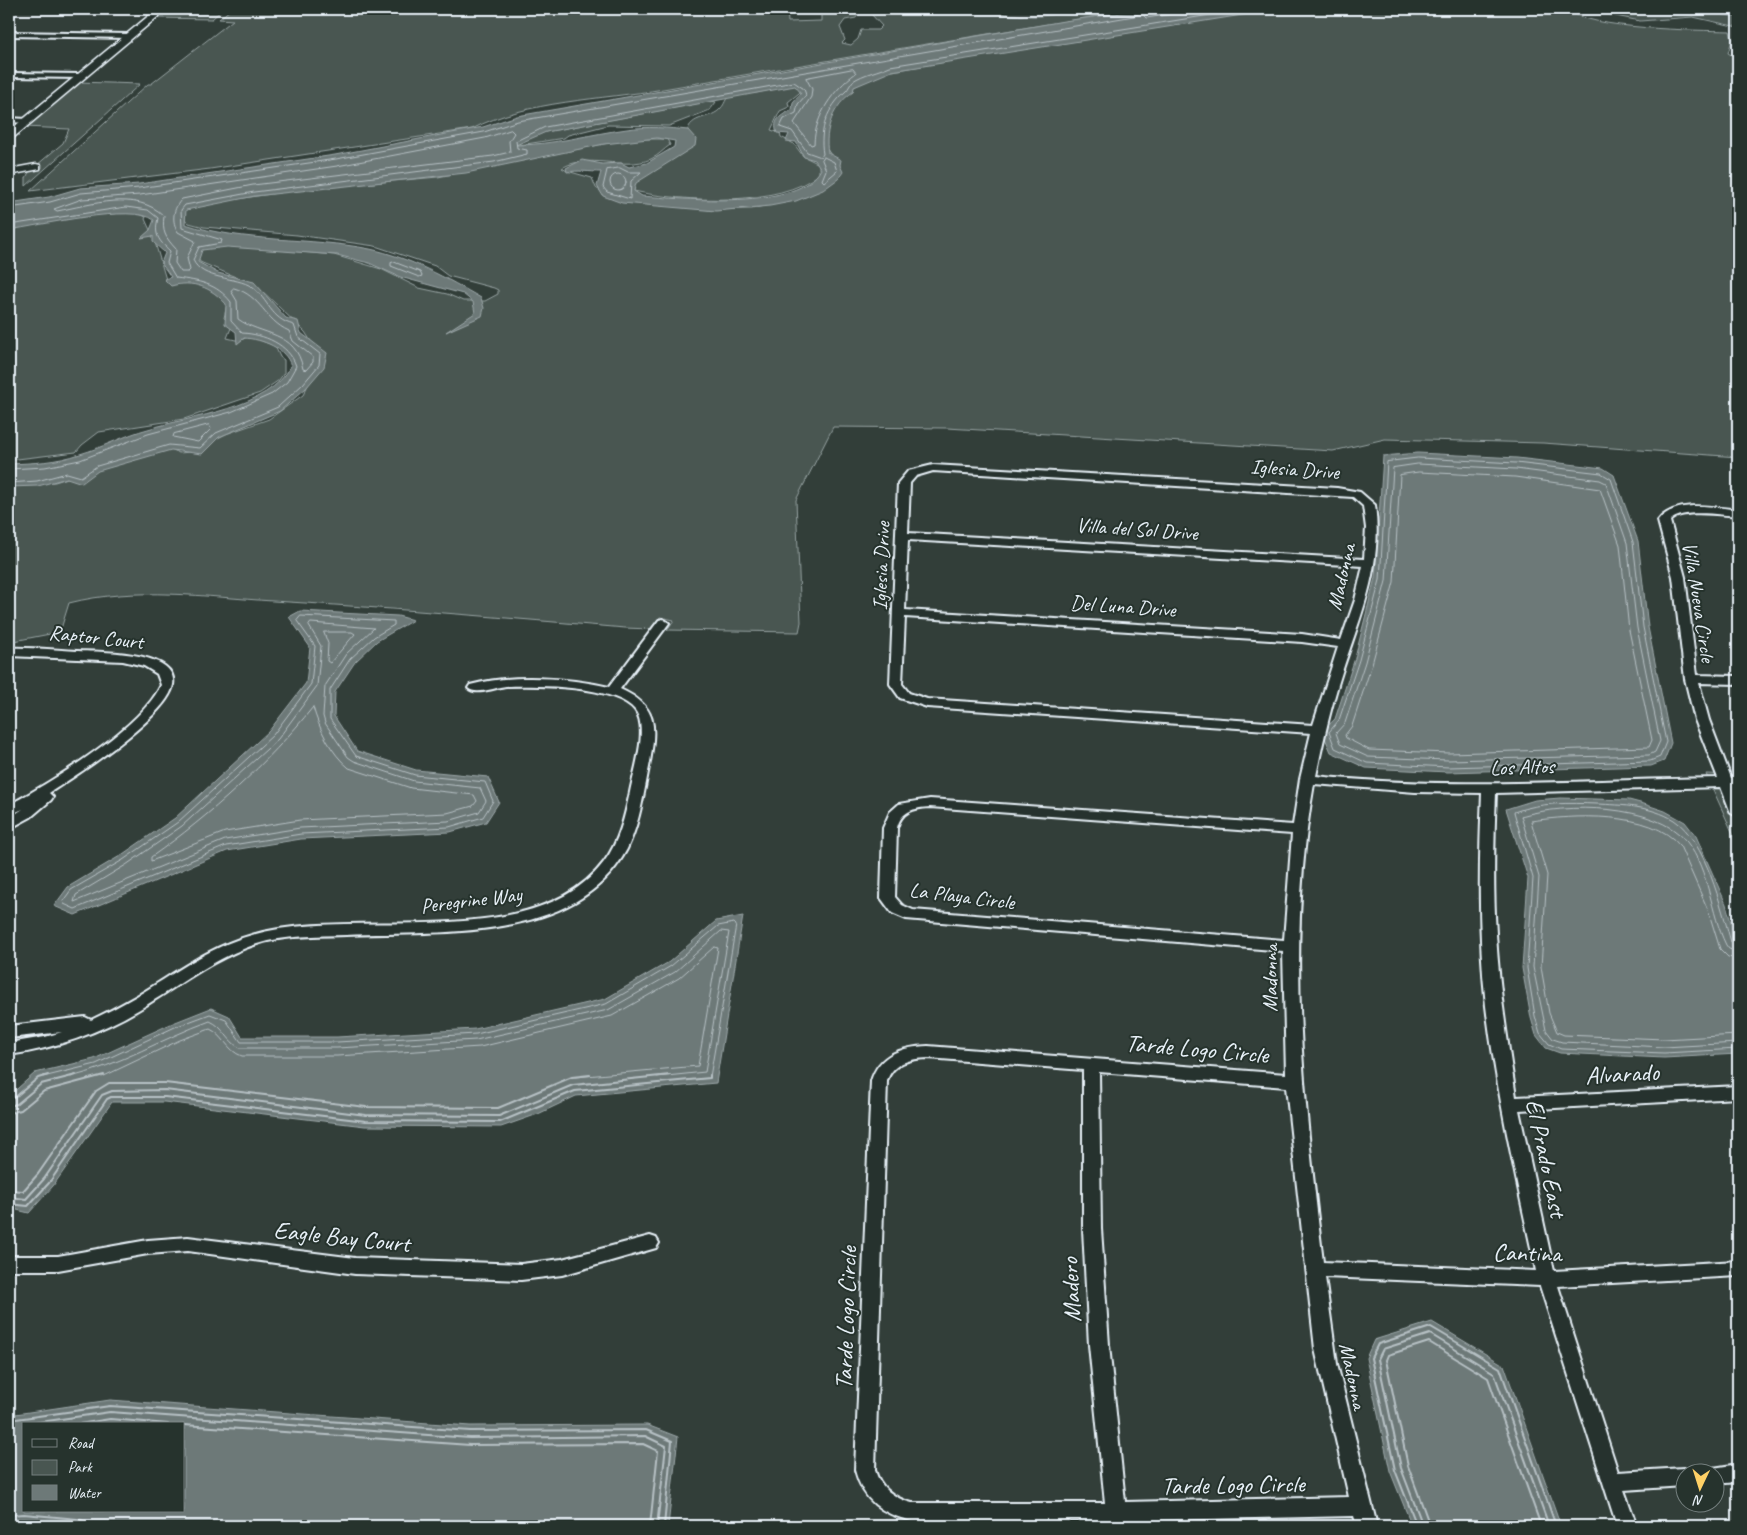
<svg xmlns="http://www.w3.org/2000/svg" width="1747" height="1535" font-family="Caveat,sans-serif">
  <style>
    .green { fill: #495651; stroke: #98a4a4 }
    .water { fill: #6d7978; stroke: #9ea9ab; fill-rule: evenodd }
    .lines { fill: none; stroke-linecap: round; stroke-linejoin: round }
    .shore-far1 { stroke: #b7c1c5; stroke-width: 1 }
    .shore { stroke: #b7c1c5; stroke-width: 2 }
    .street-casing { stroke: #e8f1f8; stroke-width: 4 }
    .secondary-casing { stroke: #e8f1f8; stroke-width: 3 }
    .street { fill: #26332d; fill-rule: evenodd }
    .secondary { fill: #26332d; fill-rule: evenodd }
    .labels { text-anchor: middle; stroke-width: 4; stroke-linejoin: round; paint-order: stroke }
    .street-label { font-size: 21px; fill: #e8f1f8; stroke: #26332d }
    .near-street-label { font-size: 25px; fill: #e8f1f8; stroke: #26332d }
  </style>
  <rect width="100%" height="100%" fill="#323e39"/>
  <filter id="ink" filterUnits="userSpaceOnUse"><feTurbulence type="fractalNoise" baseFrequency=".02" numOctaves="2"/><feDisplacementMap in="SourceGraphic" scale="10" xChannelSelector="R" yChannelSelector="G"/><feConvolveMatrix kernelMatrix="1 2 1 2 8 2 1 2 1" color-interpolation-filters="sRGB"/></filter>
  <g filter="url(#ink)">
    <g class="green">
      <path d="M167,9H223L212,19L156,18Z"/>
      <path d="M231,9H787L788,22L821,21V12L824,9H844L858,15L856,18L845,20L840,27L845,40L842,43L851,45L858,39L861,30H878L882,26L871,14L862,9C896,9 931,7 965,9C996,11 1029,21 1060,13L1062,9H1140C981,35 822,61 663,89C602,100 527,100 472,129L210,169L30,191L148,84H151L233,20L219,19Z"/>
      <path d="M1269,9H1566C1590,30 1696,30 1730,31L1732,40L1728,53L1738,59V457L1543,443L1385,439L1333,451L947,428L833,427L796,500L801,622L799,632L667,630L674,620L660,617L650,629L625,628C508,618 390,608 273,601C206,597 135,586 69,603L60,632L9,642V485L55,482L167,447L179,453L191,452L226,434L269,419L303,395L317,368L318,352L305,332L257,286L200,262L194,249L212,244L334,255L381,269L419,288L447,294L463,301H485L498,294V290L494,288L448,276L435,266L375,246L297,235L204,227L189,223L179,214L183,207L305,189L438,177L629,139H667L670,145C664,149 658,156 651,159C623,171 588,152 562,168L567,171L592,178L596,188L606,195L710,210L752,209L815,193L831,155L820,139L823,121L854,87L881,73L1147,27L1179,25L1218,15Z"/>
      <path d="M1579,9H1685L1738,17V27L1693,17L1640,21L1606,14H1586Z"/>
      <path d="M78,82L140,84L26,186V178L30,170L42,168V165H37L63,143L69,129L24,127Z"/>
      <path d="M794,85L804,89L788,102L789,107L780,111L771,130L780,133L781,137L794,144L803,156L819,164V174C781,207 681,202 634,191L628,181L659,165L687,133C690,114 712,120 721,108C725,104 725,99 730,95L756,93Z"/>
      <path d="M711,101L716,102L710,110L669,126L608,125L568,135L564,138L494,149L529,135Z"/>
      <path d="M123,213H137L146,217L145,219L154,239L167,283H199L229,295L224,318L233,323L227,338L240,341L249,336L275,346L280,357L284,360V373L279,380L260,393L184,419L99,432L82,445L76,452L9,460V229L89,215Z"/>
      <path d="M1706,774L1738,775V845Z"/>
    </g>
    <g class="water">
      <path d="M1150,9H1280L892,71L854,87L853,92C833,105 824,130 828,153L841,160L840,165L843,172L838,179L823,190L796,201L770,206L716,211L622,203L603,196L597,186L601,172C589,172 579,170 567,172L566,168L582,160L602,164L621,163L629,167L647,163L674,147L675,141L657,138L604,144L466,173L255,196L186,210L185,224C245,243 309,237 370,249C409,257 448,279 481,298L484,308L482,316L446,332L475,313L473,302L463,294L400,277L369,263L337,255L227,247L202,250L198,262L218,273L254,282L286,318L298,321L301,333L327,353L324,367L306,388L280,411L219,437L202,454L171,450L98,471L82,483L67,478L38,486L9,487V464C33,463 57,462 80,454C104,447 125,435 148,429C191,416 269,409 291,366C286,348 262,339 244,338L237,344L236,332L225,324L226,304C211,287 193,280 171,286L164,279L171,277L161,263L165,253L153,242V236L141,238L150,230L154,220C134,203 37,226 9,230V203L49,197L80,188L139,184L335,155L483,127L517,116L1064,21ZM795,86L801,93L793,102L792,110C781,115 772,120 777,133L789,134L786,141L796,142L804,157L815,160L821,169C800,211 682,199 642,196L634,191L636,183L695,146L696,139L688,130C668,128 647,126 627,129C590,134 553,145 516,145L546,132Z"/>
      <path d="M1418,453L1517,458L1603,468L1614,475L1638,541L1648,627L1671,743L1664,761L1651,766L1448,772L1366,768L1331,752L1322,731L1335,719L1355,658L1375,578L1383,456Z"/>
      <path d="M300,611L398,616L413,620L377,641L355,662L335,692L334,716L357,751L416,770L488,777L499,802L486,822L450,832L301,839L227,851L75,915L54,906L68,887L120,856L175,818L269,731L306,683L310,647L289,617Z"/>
      <path d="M1560,798L1629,800L1644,804L1665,811L1685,822L1696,836L1726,904L1738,948V1054L1664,1058L1560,1053L1546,1048L1536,1035L1531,1018L1522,968L1528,878L1506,809L1535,800Z"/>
      <path d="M743,916L716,1083L576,1096L538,1114L501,1127L365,1126L164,1102H112L53,1186L29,1213L9,1208V1096L35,1073L94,1059L173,1023L211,1008L229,1016L242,1037H337L475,1029L605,999L669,962L716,921Z"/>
      <path d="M1432,1322L1504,1365L1561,1526H1412L1390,1471L1366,1358L1374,1340Z"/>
      <path d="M110,1400L470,1426L647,1425L678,1437L668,1526H100L23,1519L9,1520V1415ZM24,1424H184V1511H24Z"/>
    </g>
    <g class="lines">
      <g class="shore-far1">
        <path d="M1145,9L1144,16L1146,18L1207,9"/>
        <path d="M853,69L856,73C833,90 815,115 814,144L811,145L794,123L811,97L812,89L806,78Z"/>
        <path d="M511,130L514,133L509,141L510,152L493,156L253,185L182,199C173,208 171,221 178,232L195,241L187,258L190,270L188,272H181L175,263L176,249C165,237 162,232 164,216C137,189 90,205 57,211L54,209L82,199L140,195L337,166L485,138Z"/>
        <path d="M824,157L834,162L837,171L824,182L822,180L826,170L822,160Z"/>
        <path d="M620,168L628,172H641L631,181L630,199L607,192L603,187L607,170Z"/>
        <circle cx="618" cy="182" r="8"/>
        <path d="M9,208L50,202L81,193L139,188L336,159L484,132L518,121L1134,16L1138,14L1139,9"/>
        <path d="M9,225L126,207L148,210L158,218C154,235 158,240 170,251L167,263L176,278C199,281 216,283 231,302V321L242,333C263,334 289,344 296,366L287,382L272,394L231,412L148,434L80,460L45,467L9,469"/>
        <path d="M394,262L420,272L422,276L419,277L391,266V263Z"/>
        <path d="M234,288C262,296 264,320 289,331L293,341L313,357V362L306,370L303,369C296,330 261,336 238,319L237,301L231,291Z"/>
        <path d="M209,425L211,429L198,442L173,437L174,434Z"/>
        <path d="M1418,458L1516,463L1601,473L1611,479L1633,542L1643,627L1666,742L1660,757L1650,761L1449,767L1367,763L1335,748L1329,732L1339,720L1359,660L1380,580L1387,462Z"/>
        <path d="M1418,464L1516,469L1600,480L1606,483L1627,543L1637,628L1660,741L1655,752L1649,755L1448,760L1368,757L1340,744L1336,733L1345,723L1365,662L1386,581L1393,468Z"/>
        <path d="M1419,472L1515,477L1600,489L1620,545L1629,630L1652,740L1649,747L1449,753L1369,750L1346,738L1345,735L1352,726L1372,664L1394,582L1400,475Z"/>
        <path d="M9,483L37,481L67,473L81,477L97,466L169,445L200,448L216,433L278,407L303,384L319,365L320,354L298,337L294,325C270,319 269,300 252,287C237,276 202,281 193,260L199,247L221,243L222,240L182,228L181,210L185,205L254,192L494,162L527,154V150L517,148L516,141L545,127L794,82L804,89L806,95L798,104L796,113L784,119L780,127L792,131L807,152L821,157L823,154C819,129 827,108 846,91C849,88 850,84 853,81C863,74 879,71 890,66L1248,9"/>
        <path d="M301,616L394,621V625L374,637L350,659L330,690V719L356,756L415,775L485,782L493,801L483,817L449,827L301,834L226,846L75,909L64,904L63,901L71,890L123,860L178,822L273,735L311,684L315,646L297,621Z"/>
        <path d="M311,623L374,628L346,654L325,686L323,716L325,723L348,757L354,761L414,781L480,788L486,801L479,812L448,821L300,828L225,840L74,902L76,895L126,865L182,826L278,739L317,686L321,646L309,626Z"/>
        <path d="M324,632H352L355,634L330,663L327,661L328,644Z"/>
        <path d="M313,707C319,729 331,753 349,768L411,788L474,795L477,801L473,806L447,813L300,820L225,832L151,861V857C211,815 267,764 313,707Z"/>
        <path d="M1738,945L1731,942C1721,907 1706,841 1674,820C1651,806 1622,805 1597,804C1568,803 1541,802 1514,812L1533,878L1527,968L1535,1016L1540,1033L1549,1044L1561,1049L1664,1053L1738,1049"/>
        <path d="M1738,952L1729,949L1726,945C1710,912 1710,872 1687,842C1656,803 1564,803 1521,816L1539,877L1533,967L1546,1030L1553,1039L1562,1042L1664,1047L1738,1043"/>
        <path d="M1738,959L1728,957L1720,949L1708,910L1680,846C1652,810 1572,815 1531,821L1547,875L1541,967L1549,1013L1557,1032L1564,1035L1664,1039L1738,1035"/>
        <path d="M43,1077L96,1064L175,1027L210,1014L226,1020L241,1042H337L476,1034L606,1004L671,966L718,926L734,923L736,925L710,1077"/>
        <path d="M71,1077C120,1065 163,1038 210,1021C224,1027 227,1041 240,1048H337L476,1040L608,1010L675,972L721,931L729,932L705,1072L657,1077"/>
        <path d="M102,1077L180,1040L210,1029C224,1035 227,1051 242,1056H337L480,1047L612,1016L679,978L714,947L718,948L698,1066L575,1077"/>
      </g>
      <g class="shore">
        <path d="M9,1099L14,1098L38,1078L48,1075"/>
        <path d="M9,1106L17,1104L41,1084L76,1075"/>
        <path d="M9,1113L21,1110L44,1091L104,1075"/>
        <path d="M9,1190L23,1191L38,1174L96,1091L109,1083H165L366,1107L498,1108L572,1077L590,1075"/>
        <path d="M9,1197L26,1199L44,1179L102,1095L112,1091L165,1090L366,1115L499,1116L573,1085L670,1075"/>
        <path d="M9,1204L28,1206L49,1183L107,1099L111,1097H165L366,1121L500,1122L575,1091L710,1078V1075"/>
        <path d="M9,1420L110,1406L470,1431L646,1430L672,1441L664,1526"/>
        <path d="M26,1424L110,1412L470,1438L645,1436L666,1446L657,1526"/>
        <path d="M79,1424L110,1419L168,1424"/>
        <path d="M184,1425L470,1445L643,1444L658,1451L650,1526"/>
        <path d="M9,1515L24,1514L78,1519L83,1521L84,1526"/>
        <path d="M1417,1526L1395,1470L1371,1358L1378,1344L1431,1327L1500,1368L1556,1526"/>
        <path d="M1423,1526L1401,1468L1378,1359L1383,1349L1430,1334L1494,1373L1549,1526"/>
        <path d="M1430,1526L1408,1466L1386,1360L1388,1355L1429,1342L1488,1378L1541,1526"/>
      </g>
      <g class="street-casing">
        <g id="street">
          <path d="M9,32L129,34L133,36L129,38L9,36Z"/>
          <path d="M9,73L81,74L85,76L81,78L9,77Z"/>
          <path d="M9,118L27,119L31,121L27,123L9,122Z"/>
          <path d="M933,465L1337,488L1360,492L1375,505C1383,567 1361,614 1342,672C1331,706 1323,741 1316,776C1450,790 1583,780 1718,778L1695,720L1685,679L1673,577L1658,521C1674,499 1714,507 1738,510V516C1722,515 1681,508 1670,521L1685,577L1697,675L1738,676V684L1699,683L1709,720L1731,778H1738V786H1735L1738,796V817L1731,813L1721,787L1496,793C1494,840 1493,887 1496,934C1499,989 1508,1043 1516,1097L1738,1086V1098L1519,1110L1554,1271L1738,1261V1276L1558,1286L1618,1472L1684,1468L1692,1472H1684V1486L1624,1490L1637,1526H1617L1540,1286L1325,1277L1337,1364L1377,1526H1357L1354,1516L1116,1521H912C882,1514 863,1501 855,1470L871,1081C879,1054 902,1047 928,1046L1286,1074L1283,951L906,919L892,913L881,898L883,828L890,812L899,804L930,799L1293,825L1300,779L1311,733L927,707L900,698L890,684L898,483L908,471ZM933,471L1353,497L1363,506L1366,528L1364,559L908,533L910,483L916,476ZM908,540L1363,566L1355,600L1341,640L1302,634L905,610ZM905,617L1302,642L1338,647L1313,725L927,699L909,693L902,684ZM1314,784L1415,792L1482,793C1479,864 1478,935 1486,1006C1497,1095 1517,1183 1536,1271L1323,1262C1304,1101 1285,945 1314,784ZM930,807L1292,834L1284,940L913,910L902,905L895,897L897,828C901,811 914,808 930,807ZM928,1058L1083,1070V1229L1089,1345L1105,1503H912C894,1498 880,1488 875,1470L887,1081C893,1062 910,1059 928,1058ZM1099,1072L1286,1087L1315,1349L1349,1497L1125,1502L1109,1345L1101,1229Z"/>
          <path d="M663,619L669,623L620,689C658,706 656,726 650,762C644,791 640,823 627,849C577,944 437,931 346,935C317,936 285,935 257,944C216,957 184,982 148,1004C105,1031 59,1048 9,1055V1043L45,1037L62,1032L9,1038V1026L85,1017L91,1020C106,1013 121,1005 135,997C175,974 206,948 252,935C353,905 533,956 604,862C619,842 625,816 630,792C634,771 649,728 635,710C615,685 536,685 506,686C496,687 476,696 468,688L470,685C511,674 567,677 609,687L659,620Z"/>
          <path d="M9,648C32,647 54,650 77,651C97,652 179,650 173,685C168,716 77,775 49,793L53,797L51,800L31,817L9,829V818L23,809L9,815V805C51,782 141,728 161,685L157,674L144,666L123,661L9,656Z"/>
          <path d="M650,1236L656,1238L659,1243L656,1248L562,1275L521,1280L355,1274L188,1251L148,1254L58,1270H9V1256H58L148,1240L188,1237L355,1258L521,1264L562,1259Z"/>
          <path d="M1738,1464V1482L1714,1484V1472H1705L1707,1469Z"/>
        </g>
      </g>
      <g class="secondary-casing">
        <g id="secondary">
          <path d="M157,9H167L13,138L9,139V131Z"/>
          <path d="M36,164L40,165V169L9,175V169Z"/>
        </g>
      </g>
      <use href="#street" class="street"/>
      <use href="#secondary" class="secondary"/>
    </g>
  </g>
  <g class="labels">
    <g class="street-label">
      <text transform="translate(1295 469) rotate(4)" y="7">Iglesia Drive</text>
      <text transform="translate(1137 529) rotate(4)" y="7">Villa del Sol Drive</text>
      <text transform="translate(881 566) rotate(-88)" y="7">Iglesia Drive</text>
      <text transform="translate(1341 577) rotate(-77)" y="7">Madonna</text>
      <text transform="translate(1699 602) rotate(81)" y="7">Villa Nueva Circle</text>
      <text transform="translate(1123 606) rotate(4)" y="7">Del Luna Drive</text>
      <text transform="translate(96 637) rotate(6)" y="7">Raptor Court</text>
      <text transform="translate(1522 767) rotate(-2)" y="7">Los Altos</text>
      <text transform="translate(962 896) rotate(7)" y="7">La Playa Circle</text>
      <text transform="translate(471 900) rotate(-7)" y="7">Peregrine Way</text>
      <text transform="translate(1270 978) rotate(-90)" y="7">Madonna</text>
      <text transform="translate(1353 1376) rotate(78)" y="7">Madonna</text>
    </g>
    <g class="near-street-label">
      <text transform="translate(1197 1048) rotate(5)" y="9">Tarde Logo Circle</text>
      <text transform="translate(1622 1073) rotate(-3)" y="9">Alvarado</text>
      <text transform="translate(1547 1158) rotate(78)" y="9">El Prado East</text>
      <text transform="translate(342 1236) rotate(6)" y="9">Eagle Bay Court</text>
      <text transform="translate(1527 1252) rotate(1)" y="9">Cantina</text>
      <text transform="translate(1070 1290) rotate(-93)" y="9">Madero</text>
      <text transform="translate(845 1318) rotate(-88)" y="9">Tarde Logo Circle</text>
      <text transform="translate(1233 1484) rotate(-1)" y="9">Tarde Logo Circle</text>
    </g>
  </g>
  <rect width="1747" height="1535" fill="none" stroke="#26332d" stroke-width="30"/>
  <rect x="15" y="15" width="1717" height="1505" fill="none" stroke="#e8f1f8" stroke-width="2" filter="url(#ink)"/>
  <rect x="22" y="1422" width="162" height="90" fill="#26332d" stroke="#747f7e"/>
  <rect x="32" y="1439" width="25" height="8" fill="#26332d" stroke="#747f7e"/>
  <text x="68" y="1448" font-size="15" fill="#e8f1f8">Road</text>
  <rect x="32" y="1460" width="25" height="15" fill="#495651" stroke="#747f7e"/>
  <text x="68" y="1472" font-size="15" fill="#e8f1f8">Park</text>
  <rect x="32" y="1485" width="25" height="15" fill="#6d7978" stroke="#747f7e"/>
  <text x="68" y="1498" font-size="15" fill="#e8f1f8">Water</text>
  <g transform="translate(1700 1488) rotate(184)"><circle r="24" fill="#26332d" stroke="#747f7e"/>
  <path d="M0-4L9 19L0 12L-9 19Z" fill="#ffd166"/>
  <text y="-8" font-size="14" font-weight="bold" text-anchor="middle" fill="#e8f1f8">N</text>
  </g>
</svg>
